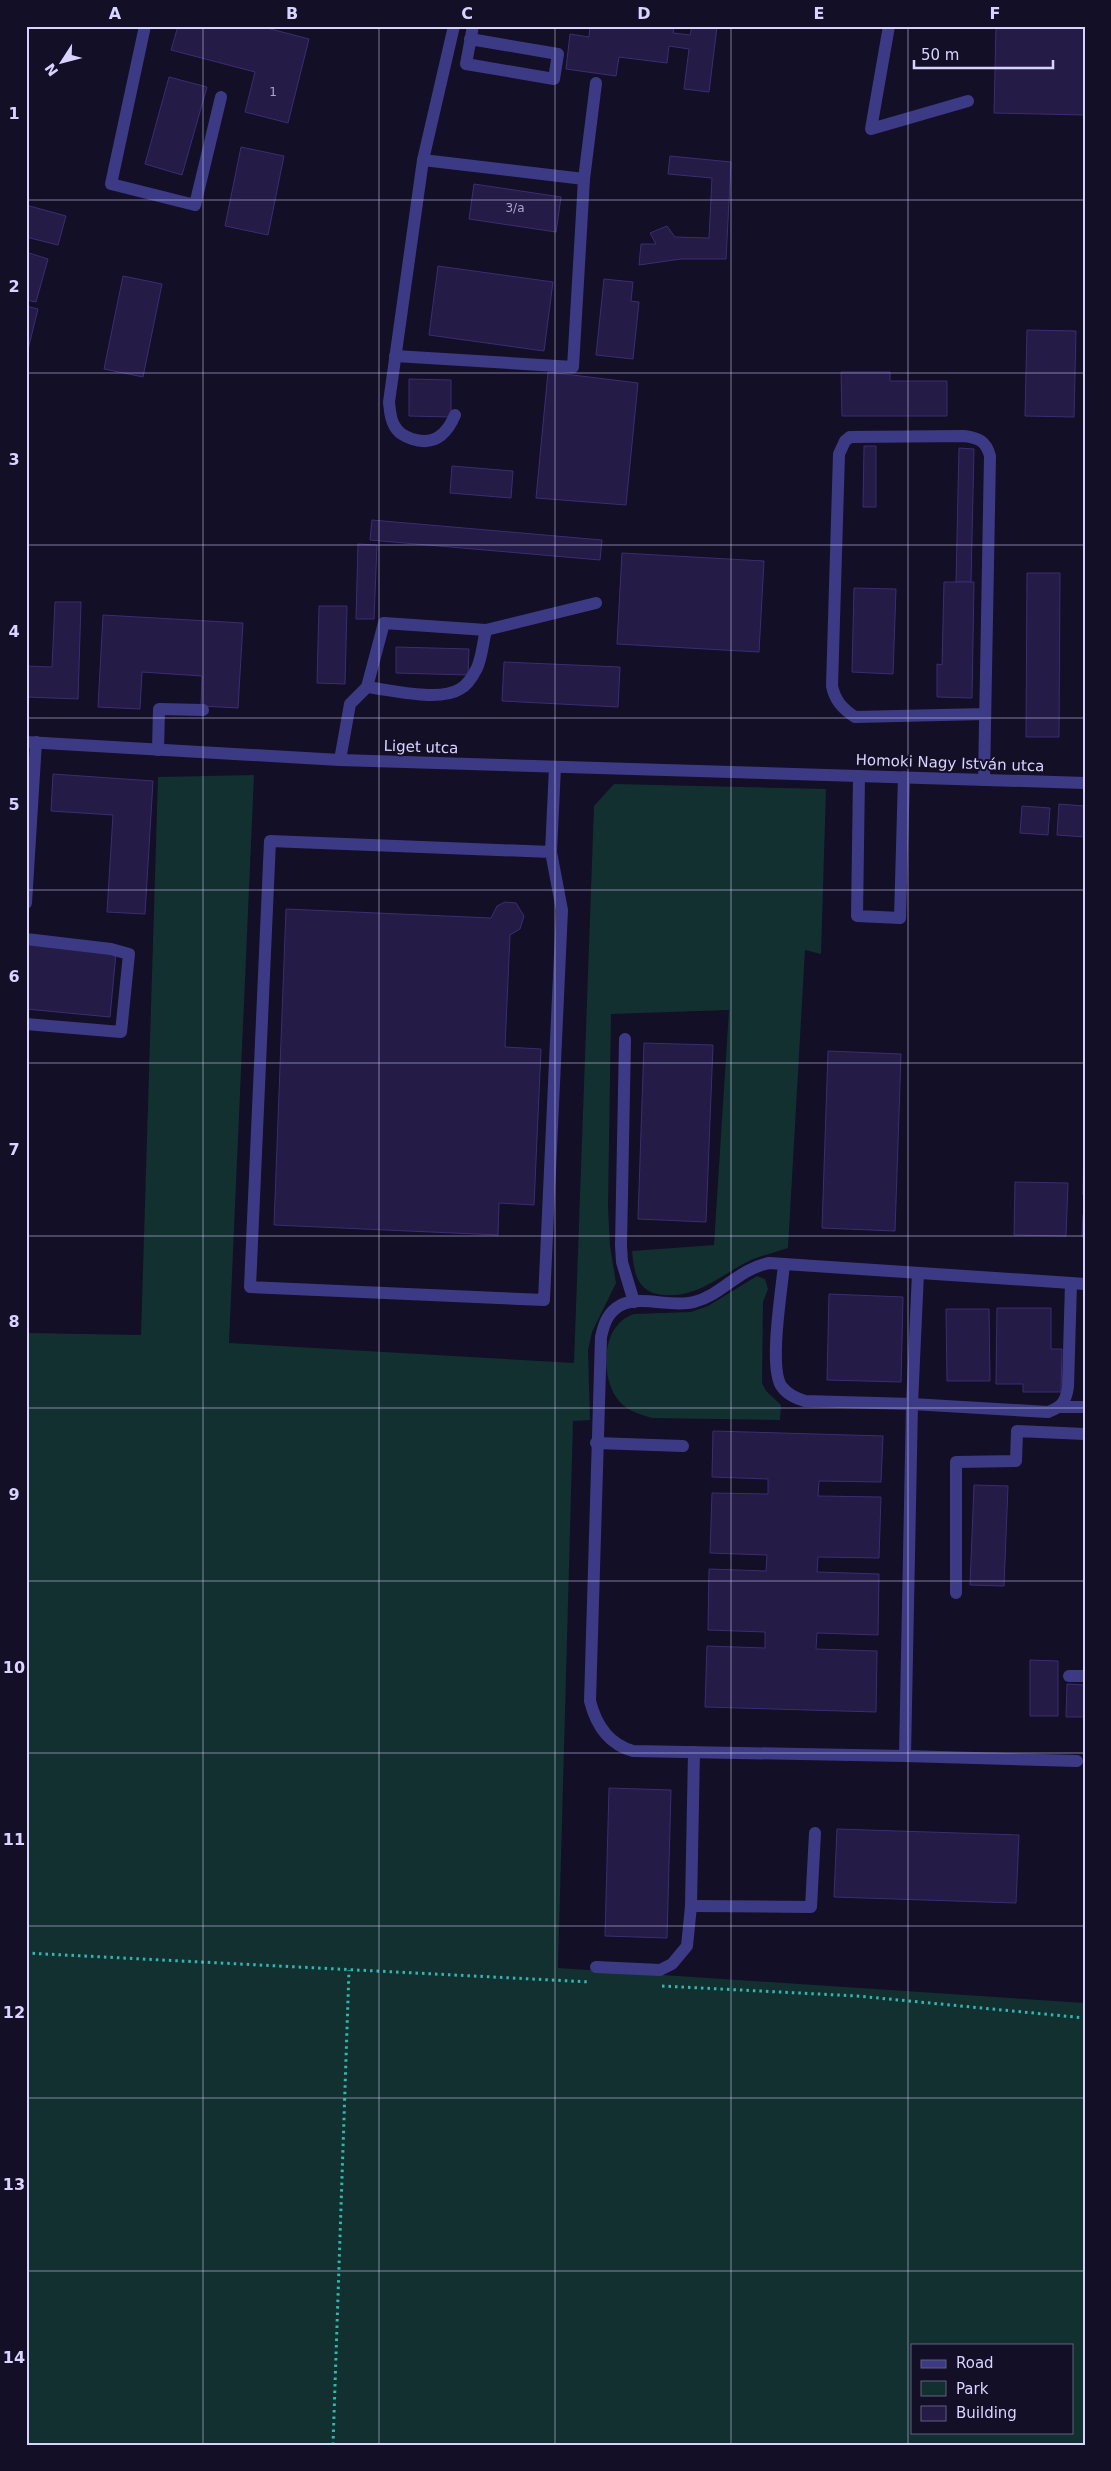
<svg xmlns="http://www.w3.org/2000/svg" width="1111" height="2471" font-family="'DejaVu Sans',sans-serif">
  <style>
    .green { fill: #12302f; fill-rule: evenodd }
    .building { fill: #241b47; stroke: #3b2d73 }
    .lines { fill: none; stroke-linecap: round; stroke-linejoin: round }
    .path { stroke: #2fb8b0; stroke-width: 3; stroke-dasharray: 2.5 4; stroke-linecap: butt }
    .minor { stroke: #3d3a85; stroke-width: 12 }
    .grid { fill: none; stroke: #d9d4ff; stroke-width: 1; stroke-opacity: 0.55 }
    .labels { text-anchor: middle; stroke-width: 4; stroke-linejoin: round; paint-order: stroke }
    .number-label { font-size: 12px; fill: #aca6d1 }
    .street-label { font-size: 15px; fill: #d9d4ff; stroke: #130f26 }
    .neatline { fill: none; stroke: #d9d4ff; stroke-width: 2 }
    .grid-label { font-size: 16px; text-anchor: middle; font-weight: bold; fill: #d9d4ff }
  </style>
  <rect width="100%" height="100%" fill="#130f26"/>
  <g class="green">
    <path d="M254,775L229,1343L574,1363L594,806L614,784L826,789L821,954L805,950L788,1248C776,1252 763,1255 751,1260C722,1274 698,1298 664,1295C637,1293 634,1273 632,1251L714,1245L729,1010L611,1014L608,1206L610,1246L616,1283L592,1332L588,1350L590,1420L573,1421L558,1968L1085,2003V2445H26V1333L141,1335L158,777ZM912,2345H1072V2432H912Z"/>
    <path d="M757,1276L765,1279L768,1289L763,1302L762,1383L766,1391L781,1405L780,1420L652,1418C639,1414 624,1410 616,1397C600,1373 602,1324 634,1314L691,1312L708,1306Z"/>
  </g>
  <g class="building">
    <path d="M178,26H259L309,39L288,123L245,112L255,72L171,50Z"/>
    <path d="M590,26H674L673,33L690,35L692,26L717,27L709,92L684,89L689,49L669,46L667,63L619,57L616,76L566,69L570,34L589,37Z"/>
    <path d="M996,26H1085V115L994,113Z"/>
    <path d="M169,77L207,87L182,175L145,164Z"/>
    <path d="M241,147L284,156L268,235L225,226Z"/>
    <path d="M670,156L731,162L726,259H681L639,265L641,244H656L650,233L667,226L675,237L709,238L712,178L668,174Z"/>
    <path d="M474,184L561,197L556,232L469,219Z"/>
    <path d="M26,205L66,216L58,245L26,237Z"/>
    <path d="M26,252L48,259L36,302L26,300Z"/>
    <path d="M438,266L553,282L544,351L429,335Z"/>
    <path d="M123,276L162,284L143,377L104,369Z"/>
    <path d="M604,279L633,282L631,301L639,302L633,359L596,355Z"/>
    <path d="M26,306L38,309L26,358Z"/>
    <path d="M1027,330L1076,331L1074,417L1025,416Z"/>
    <path d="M548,372L638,383L626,505L536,498Z"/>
    <path d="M841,372H890V381H947V416H842Z"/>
    <path d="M409,379L451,380V417L409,416Z"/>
    <path d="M864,446H876V507H863Z"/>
    <path d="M959,448L974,449L971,582H956Z"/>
    <path d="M452,466L513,471L511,498L450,493Z"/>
    <path d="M372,520L602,540L600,560L370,540Z"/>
    <path d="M358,544L377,545L374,619H356Z"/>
    <path d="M622,553L764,561L759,652L617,644Z"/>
    <path d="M1027,573H1060L1059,737H1026Z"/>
    <path d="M944,582H974L972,698L937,697V664L942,665Z"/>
    <path d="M854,588L896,589L893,674L852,672Z"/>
    <path d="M55,602H81L78,699L26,697V666L52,667Z"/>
    <path d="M319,606H347L345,684L317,683Z"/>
    <path d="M103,615L243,623L238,708L201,706L202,676L142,672L140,709L98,707Z"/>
    <path d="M396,647L469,649L468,675L396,673Z"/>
    <path d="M504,662L620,667L618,707L502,701Z"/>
    <path d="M53,774L153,781L145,914L107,912L113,815L51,811Z"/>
    <path d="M1059,804L1085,806V837L1057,835Z"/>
    <path d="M1022,806L1050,808L1048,835L1020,833Z"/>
    <path d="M505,902L516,903L524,916L520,929L510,935L505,1047L541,1049L534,1205L499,1203L498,1235L274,1225L286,909L491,918L497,906Z"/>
    <path d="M26,944L116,953L110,1017L26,1009Z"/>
    <path d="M644,1043L713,1045L706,1222L638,1219Z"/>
    <path d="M828,1051L901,1054L895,1231L822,1228Z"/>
    <path d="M1084,1142L1085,1195H1083Z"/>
    <path d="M1015,1182L1068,1183L1066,1236L1014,1235Z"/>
    <path d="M1083,1215H1085V1236H1082Z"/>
    <path d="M829,1294L903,1297L901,1382L827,1380Z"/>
    <path d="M997,1308H1051V1349H1062L1061,1392H1023V1384H996Z"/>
    <path d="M946,1309H989L990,1381H947Z"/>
    <path d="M713,1431L883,1436L881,1482L819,1481L818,1496L881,1497L879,1558L818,1557L817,1572L879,1574L878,1635L817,1633L816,1649L877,1651L876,1712L705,1707L707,1646L765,1648V1632L708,1630L709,1569L766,1571L767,1555L710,1553L712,1493L768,1494V1479L712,1477Z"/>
    <path d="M974,1485L1008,1486L1004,1586L970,1585Z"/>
    <path d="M1030,1660L1058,1661V1716H1030Z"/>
    <path d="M1067,1684L1085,1685V1717H1066Z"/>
    <path d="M609,1788L671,1790L667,1938L605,1936Z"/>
    <path d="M837,1829L1019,1835L1016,1903L834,1897Z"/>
  </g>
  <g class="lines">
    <g class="path">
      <path d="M26,1953L590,1982"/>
      <path d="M662,1986L857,1996L1085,2018"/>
      <path d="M333,2445L349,1970"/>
    </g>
    <g class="minor">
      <path d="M145,26L111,184L195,205L221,97"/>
      <path d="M454,26L423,160L389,402C390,411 390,418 394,425C398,433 404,436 412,439C434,446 447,434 455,415"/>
      <path d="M889,26L871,129L968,101"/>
      <path d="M470,39L558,54L554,79L466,64L473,26"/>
      <path d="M584,179L596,83"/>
      <path d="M395,356L573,367L584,179L423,160"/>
      <path d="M367,687C390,690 440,702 460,689C468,685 473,676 477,668C482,657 483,642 486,630"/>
      <path d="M26,742L340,760L1085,783"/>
      <path d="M158,750L159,709L203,710"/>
      <path d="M340,760L350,704L367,687L384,623L486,630L596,603"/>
      <path d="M859,776L857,916L900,918L904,777"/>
      <path d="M984,780L990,456C986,441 979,438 964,436L850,437L845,441L839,454L832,686C835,701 843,709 855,717L985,714"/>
      <path d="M551,852L270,841L250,1287L544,1300L562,910L551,852L555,767"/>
      <path d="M26,903L36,742"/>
      <path d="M26,939L111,949L129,954L121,1032L26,1024"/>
      <path d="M625,1039L621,1245L622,1262L634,1302"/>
      <path d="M784,1264C782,1289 768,1369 782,1387C788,1395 796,1398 805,1401L912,1404L918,1273"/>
      <path d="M1061,1407H1085"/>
      <path d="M596,1443L683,1446"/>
      <path d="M956,1593V1462L1016,1461L1017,1431L1085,1434"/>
      <path d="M1069,1676H1085"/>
      <path d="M905,1756L633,1751C608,1744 596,1725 590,1701L601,1337C604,1323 608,1312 621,1305C643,1295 670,1308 694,1302C722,1295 738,1269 769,1263L1071,1283"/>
      <path d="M1077,1761L905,1756L912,1404L1048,1412C1062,1407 1066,1401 1068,1387L1071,1283L1085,1284"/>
      <path d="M691,1906L811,1907L815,1833"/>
      <path d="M596,1967L660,1970L672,1964L687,1946L691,1906L694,1752"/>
    </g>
  </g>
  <path class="grid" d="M203,26V2445M379,26V2445M555,26V2445M731,26V2445M908,26V2445M26,200H1085M26,373H1085M26,545H1085M26,718H1085M26,890H1085M26,1063H1085M26,1236H1085M26,1408H1085M26,1581H1085M26,1753H1085M26,1926H1085M26,2098H1085M26,2271H1085"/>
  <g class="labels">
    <g class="number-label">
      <text x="273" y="96">1</text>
      <text x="515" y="212">3/a</text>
    </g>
    <g class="street-label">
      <text transform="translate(421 747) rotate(2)" y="5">Liget utca</text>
      <text transform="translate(950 763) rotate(2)" y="5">Homoki Nagy István utca</text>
    </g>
  </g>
  <rect width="1111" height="2471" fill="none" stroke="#130f26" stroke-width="55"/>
  <rect x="911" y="2344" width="162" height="90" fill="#130f26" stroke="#625e7d"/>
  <rect x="921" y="2360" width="25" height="8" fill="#3d3a85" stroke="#625e7d"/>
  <text x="956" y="2368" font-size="15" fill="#d9d4ff">Road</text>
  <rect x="921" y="2381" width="25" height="15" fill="#12302f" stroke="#625e7d"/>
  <text x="956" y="2394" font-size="15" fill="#d9d4ff">Park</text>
  <rect x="921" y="2406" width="25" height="15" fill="#241b47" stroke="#625e7d"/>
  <text x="956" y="2418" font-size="15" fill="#d9d4ff">Building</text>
  <g transform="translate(62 62) rotate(234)" stroke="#130f26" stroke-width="4" paint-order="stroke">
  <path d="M0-4L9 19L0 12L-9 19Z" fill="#d9d4ff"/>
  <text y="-8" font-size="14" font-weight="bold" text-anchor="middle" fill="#d9d4ff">N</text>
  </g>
  <path d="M914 60v8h139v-8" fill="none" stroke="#d9d4ff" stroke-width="2.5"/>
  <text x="921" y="60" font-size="15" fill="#d9d4ff" stroke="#130f26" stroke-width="4" paint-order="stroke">50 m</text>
  <rect x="28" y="28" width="1056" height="2416" class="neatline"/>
  <g class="grid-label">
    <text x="115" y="19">A</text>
    <text x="292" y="19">B</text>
    <text x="467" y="19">C</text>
    <text x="644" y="19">D</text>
    <text x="819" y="19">E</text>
    <text x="995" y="19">F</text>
    <text x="14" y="119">1</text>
    <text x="14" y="292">2</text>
    <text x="14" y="465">3</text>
    <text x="14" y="637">4</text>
    <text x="14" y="810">5</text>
    <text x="14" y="982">6</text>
    <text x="14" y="1155">7</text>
    <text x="14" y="1327">8</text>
    <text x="14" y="1500">9</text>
    <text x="14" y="1673">10</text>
    <text x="14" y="1845">11</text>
    <text x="14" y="2018">12</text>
    <text x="14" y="2190">13</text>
    <text x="14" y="2363">14</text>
  </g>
</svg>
